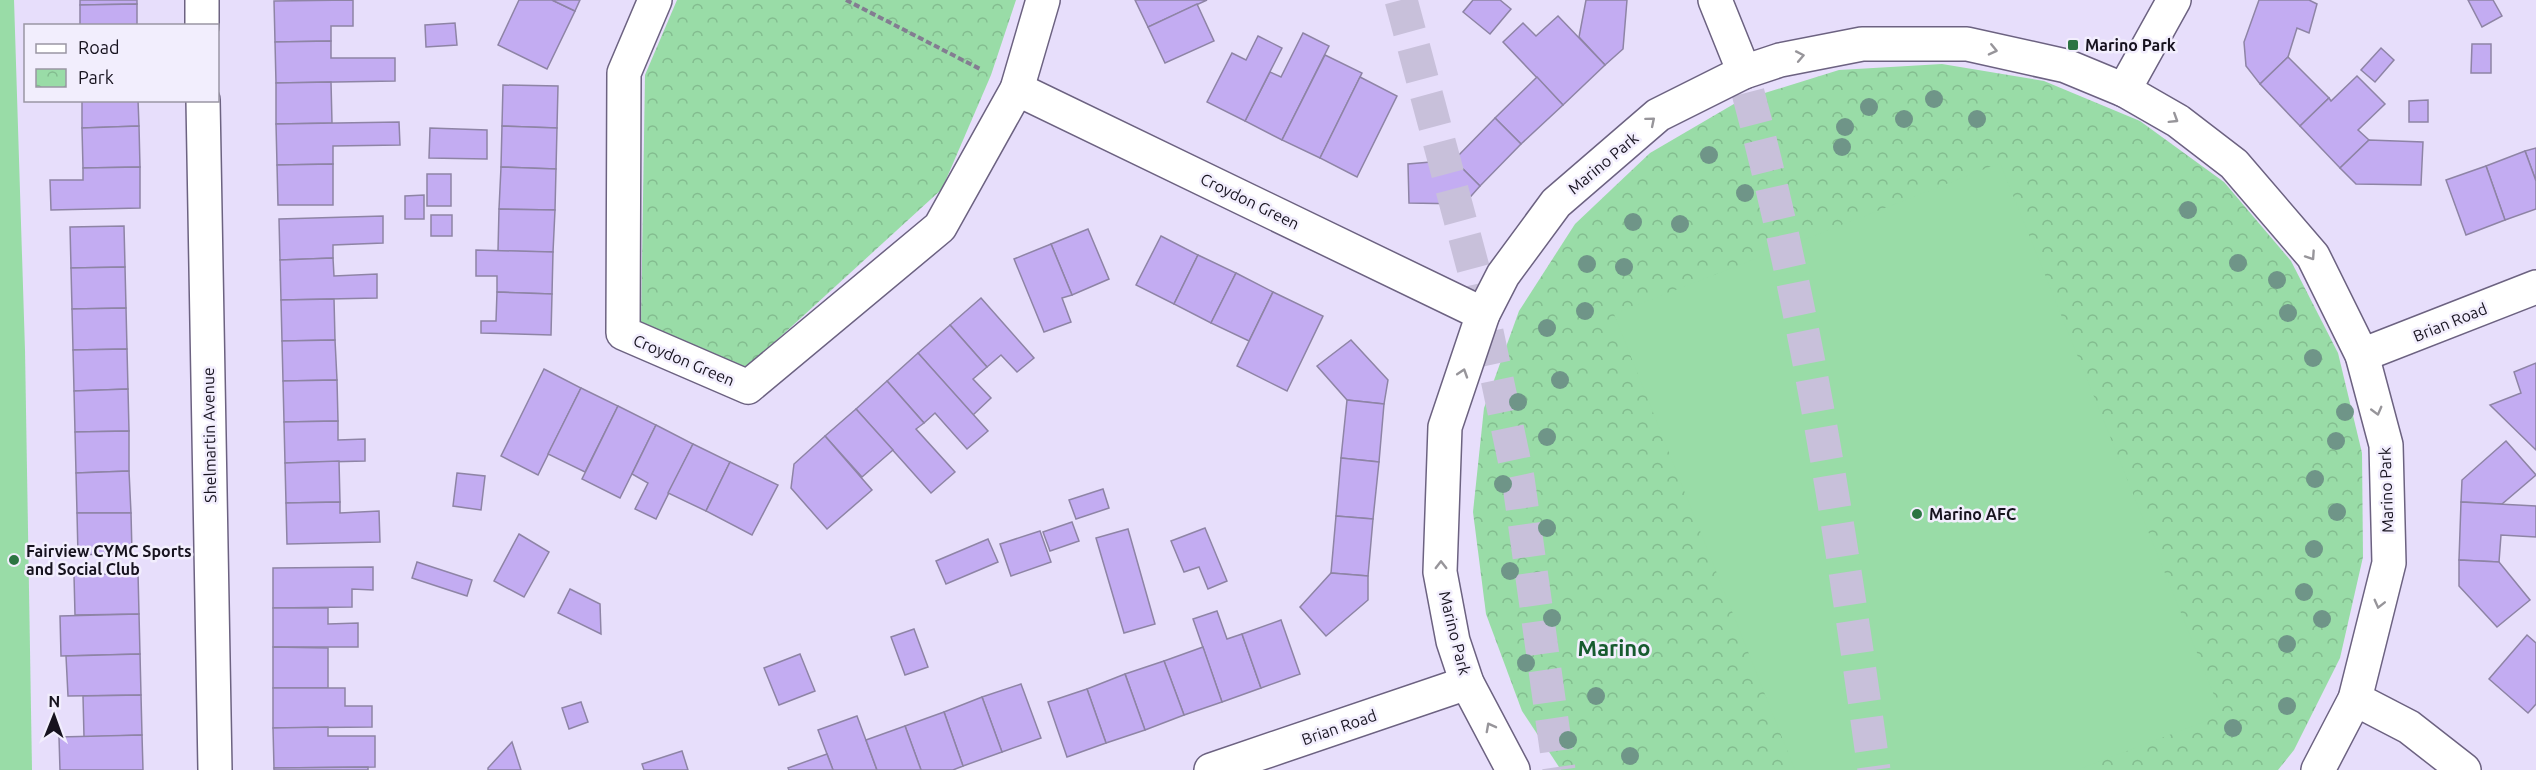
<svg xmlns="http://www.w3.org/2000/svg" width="2536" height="770" font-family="Ubuntu,sans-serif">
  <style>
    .park { fill: url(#park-crowns) }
    .pitch { fill: #99dca7 }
    .building { fill: #c3acf2; stroke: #8e84a5; stroke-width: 1.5 }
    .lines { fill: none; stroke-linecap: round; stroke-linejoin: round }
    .motorway-tunnel { stroke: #c8c0da; stroke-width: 33; stroke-dasharray: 33 16; stroke-linecap: butt }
    .minor-casing { stroke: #6c6281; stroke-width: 36 }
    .path { stroke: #837d91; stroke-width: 4; stroke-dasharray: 6 3; stroke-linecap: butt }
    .minor { stroke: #fff; stroke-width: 33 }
    .tree { fill: #6f9588 }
    .oneway { stroke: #97959a }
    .poi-dot { fill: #2c7442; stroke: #f2eefd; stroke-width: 2 }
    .labels { text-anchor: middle; stroke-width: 5; stroke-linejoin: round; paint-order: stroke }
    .poi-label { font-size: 16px; font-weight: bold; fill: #17131f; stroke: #f2eefd; text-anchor: start }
    .street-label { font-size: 16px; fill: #17131f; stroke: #f2eefd }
    .district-label { font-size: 22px; font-weight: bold; fill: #165b2e; stroke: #f2eefd }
  </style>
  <defs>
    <pattern id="park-crowns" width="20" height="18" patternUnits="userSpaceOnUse" patternTransform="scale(1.5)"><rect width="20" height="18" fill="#99dca7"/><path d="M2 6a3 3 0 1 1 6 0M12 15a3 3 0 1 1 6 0" fill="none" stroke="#83bc8f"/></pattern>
  </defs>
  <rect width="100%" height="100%" fill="#e7defb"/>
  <g class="park">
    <path d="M677,0H1016L991,75L942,189L744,370L641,325L645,75Z"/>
    <path d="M1942,64L2044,81L2140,121L2224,182L2291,261L2338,353L2362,453L2363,557L2340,658L2294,750L2278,770H1561L1522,711L1486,614L1473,512L1484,408L1519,311L1575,224L1650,153L1739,101L1839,70Z"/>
  </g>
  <g class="pitch">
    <path d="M0,0H14L25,350L32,770H0Z"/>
    <path d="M2000,163L2222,715L2077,770H1795L1614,314Z"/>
  </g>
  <g class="building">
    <path d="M80,0H137V4L80,5Z"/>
    <path d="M353,0V26H331V41L275,42L274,1Z"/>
    <path d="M519,0H552L575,11L547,69L498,45Z"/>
    <path d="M552,0H580L575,11Z"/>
    <path d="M1135,0H1207L1148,27Z"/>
    <path d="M1473,0H1500L1511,9L1490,34L1463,12Z"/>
    <path d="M1586,0H1627L1623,49L1605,65L1579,37Z"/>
    <path d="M2259,0H2309L2317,4L2309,33L2297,28L2288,57L2260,84L2246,66L2244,42Z"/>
    <path d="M2468,0H2493L2502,16L2482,27Z"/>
    <path d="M137,4V26H80V5Z"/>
    <path d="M1197,4L1214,41L1165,63L1148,27Z"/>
    <path d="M1558,16L1605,65L1563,105L1503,42L1523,23L1536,36Z"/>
    <path d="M455,23L457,45L426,47L425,25Z"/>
    <path d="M1303,33L1329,46L1282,140L1245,121L1270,72L1281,77Z"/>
    <path d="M1258,36L1282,48L1245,121L1207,102L1232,53L1246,60Z"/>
    <path d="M331,41V58H395V81L276,83L275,42Z"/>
    <path d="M2472,44H2491V73H2471Z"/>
    <path d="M2381,48L2394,60L2375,82L2361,70Z"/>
    <path d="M1325,55L1362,73L1320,158L1282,140Z"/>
    <path d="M2288,57L2329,98L2300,126L2260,84Z"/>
    <path d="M2357,76L2385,104L2358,130L2369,140L2340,168L2300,126L2329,98L2331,101Z"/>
    <path d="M1360,77L1397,96L1357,177L1320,158Z"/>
    <path d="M1537,77L1563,105L1521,144L1495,118Z"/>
    <path d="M331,82L332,123L276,124V83Z"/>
    <path d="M503,85L558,86L557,128L502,126Z"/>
    <path d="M82,100H138L139,126L82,128Z"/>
    <path d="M2428,100V122H2409V101Z"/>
    <path d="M1495,118L1521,144L1480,186L1454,160Z"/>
    <path d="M399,122L400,145L333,146V164L277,165L276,124Z"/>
    <path d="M139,126L140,167L83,168L82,128Z"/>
    <path d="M502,126L557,128L556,169L501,167Z"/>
    <path d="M430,128L487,130V159L429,158Z"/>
    <path d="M2369,140L2423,142L2421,185L2356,184L2340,168Z"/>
    <path d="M2536,148V181L2525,151Z"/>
    <path d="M2525,151L2536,181V209L2505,220L2486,166Z"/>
    <path d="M1454,160L1480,186L1464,204L1409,203L1408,164Z"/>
    <path d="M333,164V205H278L277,165Z"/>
    <path d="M2486,166L2505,220L2466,235L2446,180Z"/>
    <path d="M140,167V208L51,210L50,180H83V168Z"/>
    <path d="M501,167L556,169L555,210L499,209Z"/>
    <rect x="427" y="174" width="24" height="32"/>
    <path d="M424,195V219H405V196Z"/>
    <path d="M499,209L555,210L553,252L498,251Z"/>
    <rect x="431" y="215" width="21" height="21"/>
    <path d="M383,216V243L333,245V258L280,260L279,219Z"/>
    <path d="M124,226L125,267L71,268L70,227Z"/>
    <path d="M1088,229L1109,279L1072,295L1051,244Z"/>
    <path d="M1161,236L1198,255L1174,304L1136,285Z"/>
    <path d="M1051,244L1072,295L1062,298L1071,322L1044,332L1014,259Z"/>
    <path d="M476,250L553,252L552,294L497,292V276H476Z"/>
    <path d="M1198,255L1236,273L1211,323L1174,304Z"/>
    <path d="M333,258L334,276L377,274V298L281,300L280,260Z"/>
    <path d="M125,267L126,308L72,309L71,268Z"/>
    <path d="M1236,273L1273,292L1249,341L1211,323Z"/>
    <path d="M497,292L552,294L551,335L481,333V321H496Z"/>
    <path d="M1273,292L1323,316L1287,391L1237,366Z"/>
    <path d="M981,298L1034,358L1017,372L1001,355L987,367L950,325Z"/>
    <path d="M334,299L335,340L282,341L281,300Z"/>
    <path d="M126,308L127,349L73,350L72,309Z"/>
    <path d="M950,325L987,367L973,379L991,398L973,415L918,353Z"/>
    <path d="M335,340L337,380L283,381L282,341Z"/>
    <path d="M1351,340L1388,380L1384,404L1347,400L1317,366Z"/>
    <path d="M127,349L128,389L74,391L73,350Z"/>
    <path d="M918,353L988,431L967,449L935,413L924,423L887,381Z"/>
    <path d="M2536,363V450L2490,405L2521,393L2514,372Z"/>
    <path d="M544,369L581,388L538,475L501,456Z"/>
    <path d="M337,380L338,421L284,422L283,381Z"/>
    <path d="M887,381L924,423L916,429L955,472L931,493L856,409Z"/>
    <path d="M581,388L618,406L585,472L548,454Z"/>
    <path d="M128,389L129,431L75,432L74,391Z"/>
    <path d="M1347,400L1384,404L1379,462L1341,458Z"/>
    <path d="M618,406L656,425L620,498L582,479Z"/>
    <path d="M856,409L893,450L862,477L825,436Z"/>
    <path d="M338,421V440L365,439V461L285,463L284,422Z"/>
    <path d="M656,425L693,444L656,519L635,509L648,483L632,474Z"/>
    <path d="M129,431V471L76,473L75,432Z"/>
    <path d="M825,436L872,490L827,529L791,488L794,464Z"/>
    <path d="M2506,441L2536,475L2502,504L2461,502L2462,480Z"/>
    <path d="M693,444L730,462L706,511L668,493Z"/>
    <path d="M1341,458L1379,462L1373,519L1336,516Z"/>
    <path d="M339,461L340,502L286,503L285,463Z"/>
    <path d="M730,462L778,485L752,535L706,511Z"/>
    <path d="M129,471L131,513H77L76,473Z"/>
    <path d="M457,473L485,476L481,510L453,506Z"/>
    <path d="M1103,489L1109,508L1076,519L1069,500Z"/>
    <path d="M340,502V513L379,511L380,542L287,544L286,503Z"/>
    <path d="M2461,502L2536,506V537L2501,535L2499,562L2459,560Z"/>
    <path d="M77,513H131L132,553L78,555Z"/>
    <path d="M1336,516L1373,519L1368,576L1331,573Z"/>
    <path d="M1072,522L1079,541L1050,551L1043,532Z"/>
    <path d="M1205,528L1227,581L1208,589L1199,567L1184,572L1171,541Z"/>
    <path d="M1128,529L1155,624L1124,633L1096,538Z"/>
    <path d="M1040,531L1051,562L1011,576L1000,544Z"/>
    <path d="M519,534L549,552L524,597L494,581Z"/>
    <path d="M988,539L998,562L946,584L936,561Z"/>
    <path d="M2459,560L2499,562L2530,600L2497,627L2459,586Z"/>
    <path d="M417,562L472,580L467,596L412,578Z"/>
    <path d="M373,567V590L352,589V607L273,608V568Z"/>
    <path d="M138,573L139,614L75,615L74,575Z"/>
    <path d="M1331,573L1368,576V600L1326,636L1300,607Z"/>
    <path d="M570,589L600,604L601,634L558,613Z"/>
    <path d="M273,608H328V624L358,623V647H273Z"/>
    <path d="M1217,611L1227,639L1242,634L1261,688L1222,702L1193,619Z"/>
    <path d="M139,614L140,654L61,656L60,616Z"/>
    <path d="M1281,620L1300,674L1261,688L1242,634Z"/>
    <path d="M914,629L928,667L905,675L891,637Z"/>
    <path d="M2527,635L2536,643V704L2528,713L2489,679Z"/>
    <path d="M273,647L328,648V688H273Z"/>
    <path d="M1203,647L1222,702L1184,715L1164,661Z"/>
    <path d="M140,654L141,695L68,696L66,656Z"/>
    <path d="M800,654L815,691L779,705L764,668Z"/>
    <path d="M1164,661L1184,715L1145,730L1125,674Z"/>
    <path d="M1125,674L1145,730L1106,743L1087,689Z"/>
    <path d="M1021,684L1041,738L1002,752L982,697Z"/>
    <path d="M273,688H345V706H372V727L273,728Z"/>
    <path d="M1087,689L1106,743L1067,757L1048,702Z"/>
    <path d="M141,695L142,735L84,737L83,696Z"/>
    <path d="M982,697L1002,752L963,766L944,712Z"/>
    <path d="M581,702L588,722L569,729L562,708Z"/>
    <path d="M944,712L963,766L953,770H921L905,726Z"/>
    <path d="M857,716L877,770H833L818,730Z"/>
    <path d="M905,726L921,770H877L866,740Z"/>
    <path d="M328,727V736H375V767L274,768L273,728Z"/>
    <path d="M142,735L143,770H60L59,737Z"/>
    <path d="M512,742L521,770H488V768Z"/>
    <path d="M682,751L688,770H644L642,764Z"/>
    <path d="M827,754L833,770H789L788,768Z"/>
    <path d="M368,767V770H274V768Z"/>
  </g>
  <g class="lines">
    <g class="motorway-tunnel">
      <path d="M1401,0L1475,275L1518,478L1559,770"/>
      <path d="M1735,45C1802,283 1840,525 1874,770"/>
    </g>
    <g class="minor-casing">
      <g id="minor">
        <path d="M202,0V26"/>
        <path d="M655,0L624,73L623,333L748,387L940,227L1017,89L1043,0"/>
        <path d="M1715,0L1744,72"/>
        <path d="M1017,89L1483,314"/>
        <path d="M2124,90L2174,0"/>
        <path d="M203,100L215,770"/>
        <path d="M2362,355L2536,287"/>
        <path d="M2355,699L2409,727L2464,770"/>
        <path d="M1211,770L1467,683"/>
        <path d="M1513,770L1467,683L1453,641L1440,572L1445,427L1483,314L1503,275L1556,203L1658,115L1744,72L1780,60L1862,44H1967L2066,66L2124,90L2178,121L2234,164L2313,256L2362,355L2386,445L2389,563L2355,699L2318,770"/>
      </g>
    </g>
    <path class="path" d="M846,0L982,70"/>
    <use href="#minor" class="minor"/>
  </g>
  <g class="tree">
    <circle cx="1934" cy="99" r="9"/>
    <circle cx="1869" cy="107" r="9"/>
    <circle cx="1904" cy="119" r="9"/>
    <circle cx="1977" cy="119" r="9"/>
    <circle cx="1845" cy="127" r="9"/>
    <circle cx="1842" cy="147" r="9"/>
    <circle cx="1709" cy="155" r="9"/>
    <circle cx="1745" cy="193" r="9"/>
    <circle cx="2188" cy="210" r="9"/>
    <circle cx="1633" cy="222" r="9"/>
    <circle cx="1680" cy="224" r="9"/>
    <circle cx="2238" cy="263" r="9"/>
    <circle cx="1587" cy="264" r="9"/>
    <circle cx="1624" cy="267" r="9"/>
    <circle cx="2277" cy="280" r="9"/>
    <circle cx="1585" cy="311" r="9"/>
    <circle cx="2288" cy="313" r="9"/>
    <circle cx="1547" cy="328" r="9"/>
    <circle cx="2313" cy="358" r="9"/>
    <circle cx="1560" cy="380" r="9"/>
    <circle cx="1518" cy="402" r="9"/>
    <circle cx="2345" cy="412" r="9"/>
    <circle cx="1547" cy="437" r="9"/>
    <circle cx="2336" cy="441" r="9"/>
    <circle cx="2315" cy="479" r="9"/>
    <circle cx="1503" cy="484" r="9"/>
    <circle cx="2337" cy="512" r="9"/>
    <circle cx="1547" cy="528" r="9"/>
    <circle cx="2314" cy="549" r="9"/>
    <circle cx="1510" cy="571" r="9"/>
    <circle cx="2304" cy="592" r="9"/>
    <circle cx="1552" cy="618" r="9"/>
    <circle cx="2322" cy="619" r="9"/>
    <circle cx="2287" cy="644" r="9"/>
    <circle cx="1526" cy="663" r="9"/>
    <circle cx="1596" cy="696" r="9"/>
    <circle cx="2287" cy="706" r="9"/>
    <circle cx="2233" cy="728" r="9"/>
    <circle cx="1568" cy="740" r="9"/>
    <circle cx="1630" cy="756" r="9"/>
  </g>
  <defs><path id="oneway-chevron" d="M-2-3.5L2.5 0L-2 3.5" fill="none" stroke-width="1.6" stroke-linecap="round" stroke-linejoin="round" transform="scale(1.5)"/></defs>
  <g class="oneway">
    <use href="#oneway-chevron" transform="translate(1993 50) rotate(13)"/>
    <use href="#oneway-chevron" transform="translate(1800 56) rotate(-11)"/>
    <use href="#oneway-chevron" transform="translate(2174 119) rotate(32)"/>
    <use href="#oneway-chevron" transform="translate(1651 121) rotate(-40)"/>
    <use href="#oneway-chevron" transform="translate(2311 256) rotate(56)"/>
    <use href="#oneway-chevron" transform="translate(1463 373) rotate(-72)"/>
    <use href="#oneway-chevron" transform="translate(2377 411) rotate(75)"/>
    <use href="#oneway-chevron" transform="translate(1441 565) rotate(-90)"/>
    <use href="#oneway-chevron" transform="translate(2379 604) rotate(104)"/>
    <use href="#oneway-chevron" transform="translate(1490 727) rotate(-118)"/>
  </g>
  <g class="poi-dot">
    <rect x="2067" y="39" width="12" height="12" rx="3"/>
    <circle cx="1917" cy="514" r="6"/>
    <circle cx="14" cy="560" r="6"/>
  </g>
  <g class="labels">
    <g class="poi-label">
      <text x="2085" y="51">Marino Park</text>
      <text x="1929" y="520">Marino AFC</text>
      <text x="26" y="557">Fairview CYMC Sports<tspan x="26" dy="18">and Social Club</tspan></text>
    </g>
    <g class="street-label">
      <text transform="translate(1603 163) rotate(-40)" y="6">Marino Park</text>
      <text transform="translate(1250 201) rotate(26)" y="6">Croydon Green</text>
      <text transform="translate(2450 322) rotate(-22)" y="6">Brian Road</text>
      <text transform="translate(684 360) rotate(23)" y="6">Croydon Green</text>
      <text transform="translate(209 435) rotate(-91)" y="6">Shelmartin Avenue</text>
      <text transform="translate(2386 490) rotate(-92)" y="6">Marino Park</text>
      <text transform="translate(1455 633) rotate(76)" y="6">Marino Park</text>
      <text transform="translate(1339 727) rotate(-19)" y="6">Brian Road</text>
    </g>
    <g class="district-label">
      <text x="1614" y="656">Marino</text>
    </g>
  </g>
  <rect x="24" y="24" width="195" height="78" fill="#f2eefd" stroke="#9a96a4" stroke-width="1.5"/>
  <rect x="36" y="44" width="30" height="9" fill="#ffffff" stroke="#9a96a4" stroke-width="1.5"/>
  <text x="78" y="54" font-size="18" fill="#17131f">Road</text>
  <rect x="36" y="69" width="30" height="18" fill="url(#park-crowns)" stroke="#9a96a4" stroke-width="1.5"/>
  <text x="78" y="84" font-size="18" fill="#17131f">Park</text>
  <g transform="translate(54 716) rotate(1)" stroke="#f2eefd" stroke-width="4.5" paint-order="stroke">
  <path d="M0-4.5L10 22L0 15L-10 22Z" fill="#17131f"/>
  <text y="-9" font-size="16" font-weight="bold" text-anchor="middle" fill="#17131f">N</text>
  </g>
</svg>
